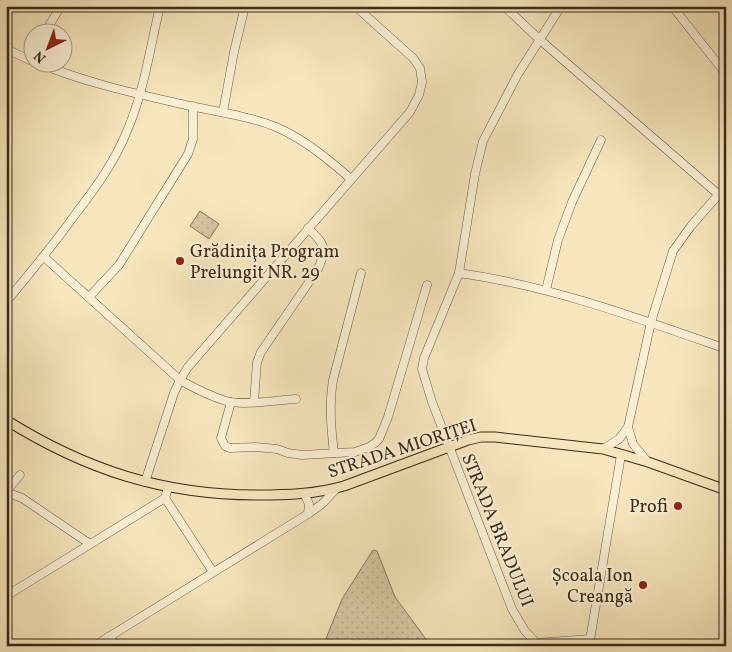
<svg xmlns="http://www.w3.org/2000/svg" width="732" height="652" font-family="Vollkorn,serif">
  <style>
    .grass { fill: url(#grass-dots); stroke: #88785e }
    .lines { fill: none; stroke-linecap: round; stroke-linejoin: round }
    .minor-casing { stroke: #685a43; stroke-width: 9 }
    .major-casing { stroke: #392b1a; stroke-width: 11 }
    .minor { stroke: #faefd4; stroke-width: 8 }
    .major { stroke: #f7e6bd; stroke-width: 9 }
    .poi-dot { fill: #8f2418; stroke: #faefd4; stroke-width: 2 }
    .labels { text-anchor: middle; stroke-width: 4.5; stroke-linejoin: round; paint-order: stroke }
    .poi-label { font-size: 18px; fill: #392b1a; stroke: #faefd4; text-anchor: end }
    .street-label { font-size: 18px; fill: #392b1a; stroke: #faefd4 }
  </style>
  <defs>
    <pattern id="grass-dots" width="8" height="8" patternUnits="userSpaceOnUse" patternTransform="scale(1.25)"><rect width="8" height="8" fill="#d7c6a1"/><path d="M2 2h.1M6 6h.1" fill="none" stroke="#b9aa8a" stroke-width="1.8" stroke-linecap="round"/></pattern>
  </defs>
  <rect width="100%" height="100%" fill="#f7e6bd"/>
  <filter id="stains"><feTurbulence type="fractalNoise" baseFrequency=".004" numOctaves="4"/><feColorMatrix values="0 0 0 0 .2 0 0 0 0 .09 0 0 0 0 .02 0 0 0 .5 -.17"/></filter>
  <radialGradient id="worn" r=".72"><stop offset=".6" stop-color="#630" stop-opacity="0"/><stop offset="1" stop-color="#630" stop-opacity=".3"/></radialGradient>
  <g class="grass">
    <path d="M200,211L219,224L209,239L190,226Z"/>
    <path d="M373,550L377,551L395,597L431,646H340L331,639L328,646H323L342,599Z"/>
  </g>
  <g class="lines">
    <g class="minor-casing">
      <g id="minor">
        <path d="M504,6L539,39L726,201"/>
        <path d="M672,6L726,74"/>
        <path d="M45,32L61,6"/>
        <path d="M6,49L32,61"/>
        <path d="M36,62C85,83 138,94 190,106C219,112 248,116 276,127C304,139 328,159 351,179"/>
        <path d="M223,112L234,52L245,6"/>
        <path d="M44,257L180,380C194,388 210,396 226,401C243,406 277,400 296,399"/>
        <path d="M459,273C551,286 638,318 726,349"/>
        <path d="M546,290L558,240L572,202L601,140"/>
        <path d="M89,297L119,265L188,154L193,139V106"/>
        <path d="M6,302C31,272 55,243 77,212C97,186 115,161 127,131C144,92 150,48 160,6"/>
        <path d="M231,402L221,438L225,446L230,448L256,447L277,449L288,453L302,455L355,452L369,447L375,443L379,439L388,417L427,285"/>
        <path d="M254,402L257,362L261,352L318,269C328,246 324,244 308,228"/>
        <path d="M628,427L633,444L647,461"/>
        <path d="M603,449L619,439L628,427L651,322L673,251L691,226L726,186"/>
        <path d="M334,453C331,428 329,405 333,380L361,273"/>
        <path d="M145,482L174,393L180,380L188,367L410,112L419,95L422,82L420,68L413,58L355,6"/>
        <path d="M6,492L22,498L90,544"/>
        <path d="M6,492L20,475"/>
        <path d="M304,493L309,504L308,514"/>
        <path d="M165,498L213,572"/>
        <path d="M6,596L165,498L168,488"/>
        <path d="M108,637L118,646"/>
        <path d="M536,643L590,639"/>
        <path d="M94,646L308,514L322,504L337,488"/>
        <path d="M539,646L525,631L512,609L432,402L422,369L424,358L459,273L475,174L483,141L518,74L561,6"/>
        <path d="M589,646L621,455"/>
      </g>
    </g>
    <g class="major-casing">
      <path id="major" d="M6,420C86,470 163,495 258,495C287,495 316,494 344,486L468,440L481,437H495L603,449L648,462L726,490"/>
    </g>
    <use href="#minor" class="minor"/>
    <use href="#major" class="major"/>
  </g>
  <g class="poi-dot">
    <circle cx="180" cy="261" r="5"/>
    <circle cx="678" cy="506" r="5"/>
    <circle cx="643" cy="585" r="5"/>
  </g>
  <g class="labels">
    <g class="poi-label">
      <text x="190" y="257" text-anchor="start">Grădiniţa Program<tspan x="190" dy="21">Prelungit NR. 29</tspan></text>
      <text x="668" y="512">Profi</text>
      <text x="633" y="581">Școala Ion<tspan x="633" dy="21">Creangă</tspan></text>
    </g>
    <g class="street-label">
      <text transform="translate(402 448) rotate(-18)" y="6">STRADA MIORIȚEI</text>
      <text transform="translate(498 530) rotate(68)" y="6">STRADA BRADULUI</text>
    </g>
  </g>
  <rect width="732" height="652" fill="none" stroke="#f7e6bd" stroke-width="25"/>
  <rect x="8" y="8" width="717" height="637" fill="none" stroke="#392b1a" stroke-width="2.5"/>
  <rect x="12" y="12" width="707" height="627" fill="none" stroke="#392b1a"/>
  <g transform="translate(48 48) rotate(222)"><circle r="24" fill="#faefd4" stroke="#ada18a"/>
  <path d="M0-4L9 19L0 12L-9 19Z" fill="#8f2418"/>
  <text y="-8" font-size="14" font-weight="bold" text-anchor="middle" fill="#392b1a">N</text>
  </g>
  <rect width="100%" height="100%" filter="url(#stains)"/>
  <rect width="100%" height="100%" fill="url(#worn)"/>
</svg>
